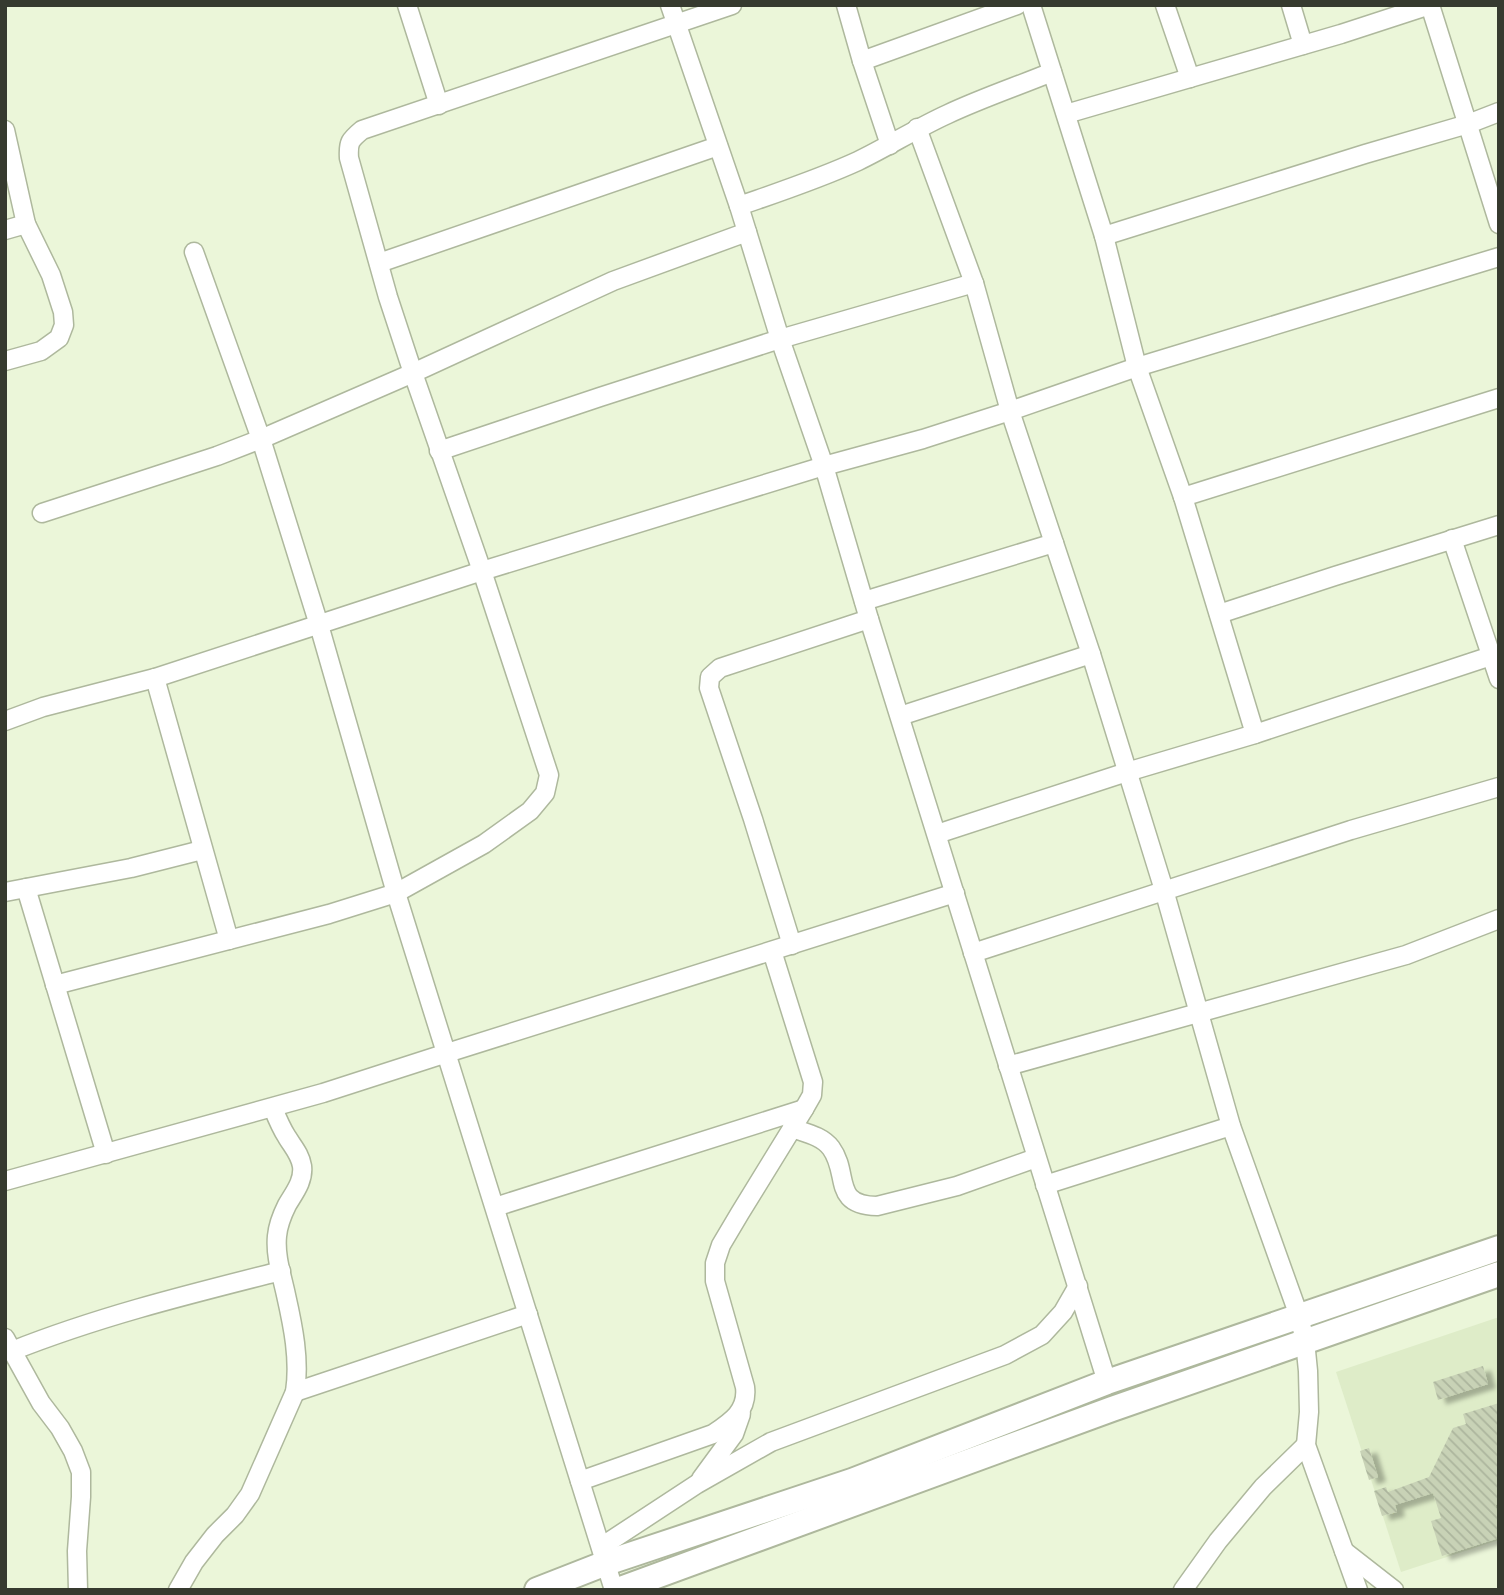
<svg xmlns="http://www.w3.org/2000/svg" width="1504" height="1595" font-family="'DejaVu Sans',sans-serif">
  <style>
    .built { fill: #deecc8 }
    .building { fill: url(#building-back-hatch); filter: url(#shadow) }
    .lines { fill: none; stroke-linecap: round; stroke-linejoin: round }
    .minor-casing { stroke: #aeb89d; stroke-width: 21 }
    .secondary-casing { stroke: #aeb89d; stroke-width: 28 }
    .minor { stroke: #fff; stroke-width: 18 }
    .secondary { stroke: #fff; stroke-width: 24 }
  </style>
  <defs>
    <pattern id="building-back-hatch" width="6" height="6" patternUnits="userSpaceOnUse" patternTransform="scale(1.75)"><rect width="6" height="6" fill="#c8d2b6"/><path d="M-1 5l2 2M0 0l6 6M5-1l2 2" fill="none" stroke="#acb59d"/></pattern>
    <filter id="shadow"><feDropShadow dx="8" dy="4.5" stdDeviation="2" flood-color="#0004"/></filter>
  </defs>
  <rect width="100%" height="100%" fill="#ebf6d9"/>
  <path class="built" d="M1499,1317V1540L1401,1572L1336,1372Z"/>
  <g class="building">
    <path d="M1483,1366L1488,1384L1438,1400L1433,1382Z"/>
    <path d="M1499,1403V1504L1495,1505L1499,1517V1538L1442,1556L1431,1521L1441,1518L1433,1493L1395,1505L1397,1512L1382,1516L1374,1491L1386,1487L1388,1492L1429,1477L1453,1428L1466,1424L1463,1414Z"/>
    <path d="M1369,1448L1378,1477L1369,1480L1360,1451Z"/>
  </g>
  <g class="lines">
    <g class="minor-casing">
      <g id="minor">
        <path d="M407,5L439,105"/>
        <path d="M670,5L739,206L780,339L824,466L869,619L1107,1382"/>
        <path d="M846,5L862,61L890,145"/>
        <path d="M1031,5L1104,236L1137,367L1183,497L1255,734"/>
        <path d="M1165,5L1190,78"/>
        <path d="M1291,5L1303,45"/>
        <path d="M1430,5L1499,224"/>
        <path d="M862,61L1017,5"/>
        <path d="M1066,114L1341,34L1430,5"/>
        <path d="M917,128L974,283L1010,411L1091,654L1164,890L1231,1126L1299,1316L1305,1341L1308,1371L1309,1412L1306,1445L1358,1590"/>
        <path d="M5,130L26,224L51,275L63,312L64,325L59,338L41,351L5,361"/>
        <path d="M739,206C779,192 819,179 858,161C889,146 917,128 948,114C982,98 1018,86 1052,72"/>
        <path d="M5,230L26,224"/>
        <path d="M1104,236L1365,154L1468,124L1499,112"/>
        <path d="M194,252L261,439L319,625L396,893L614,1590"/>
        <path d="M379,263L718,146"/>
        <path d="M439,451L600,397L780,339L974,283"/>
        <path d="M1183,497L1499,398"/>
        <path d="M42,513L217,456L261,439L413,373L613,281L747,232"/>
        <path d="M1452,539L1499,679"/>
        <path d="M864,601L1054,543"/>
        <path d="M1219,614L1335,576L1499,525"/>
        <path d="M155,678L229,940"/>
        <path d="M900,716L1091,654"/>
        <path d="M5,721L43,707L155,678L482,571L824,466L923,439L1010,411L1137,367L1499,257"/>
        <path d="M937,834L1127,772L1255,734L1491,656"/>
        <path d="M26,888L106,1154"/>
        <path d="M5,892L131,868L202,850"/>
        <path d="M792,945L753,819L709,688L710,677L720,668L869,619"/>
        <path d="M973,953L1351,830L1499,787"/>
        <path d="M55,985L329,914L396,893L484,844L530,811L545,793L549,775L482,571L413,373L388,297L349,158C348,142 350,140 362,130L732,5"/>
        <path d="M1008,1066L1406,955L1499,919"/>
        <path d="M792,1128C806,1133 822,1136 831,1148C850,1174 831,1205 877,1206L957,1186L1036,1158"/>
        <path d="M5,1181L323,1093L447,1053L955,893"/>
        <path d="M1045,1185L1231,1126"/>
        <path d="M495,1207L804,1109"/>
        <path d="M5,1338L41,1403L60,1428L73,1451L81,1472V1497L77,1551L78,1590"/>
        <path d="M12,1351C100,1316 190,1294 281,1271"/>
        <path d="M295,1392L528,1314"/>
        <path d="M701,1479L734,1434L741,1414"/>
        <path d="M580,1481L713,1434C731,1422 748,1411 745,1387L715,1281V1263L721,1245L740,1213L804,1109L812,1095L813,1082L772,951"/>
        <path d="M601,1547L697,1484L771,1442L1005,1355L1042,1335L1063,1312L1078,1286"/>
        <path d="M1344,1551L1394,1590"/>
        <path d="M178,1590L194,1562L215,1535L235,1515L250,1494L295,1392C300,1360 293,1326 286,1295C282,1276 275,1256 277,1236C278,1225 282,1215 287,1205C294,1193 304,1181 302,1166C300,1154 293,1147 287,1137C281,1128 277,1118 273,1108"/>
        <path d="M1183,1590L1218,1541L1263,1487L1306,1445"/>
      </g>
    </g>
    <g class="secondary-casing">
      <g id="secondary">
        <path d="M537,1590L606,1563L852,1481L1107,1382L1499,1248"/>
        <path d="M618,1590L1112,1409L1499,1274"/>
      </g>
    </g>
    <use href="#minor" class="minor"/>
    <use href="#secondary" class="secondary"/>
  </g>
  <rect width="1504" height="1595" fill="none" stroke="#363a2f" stroke-width="14"/>
</svg>
